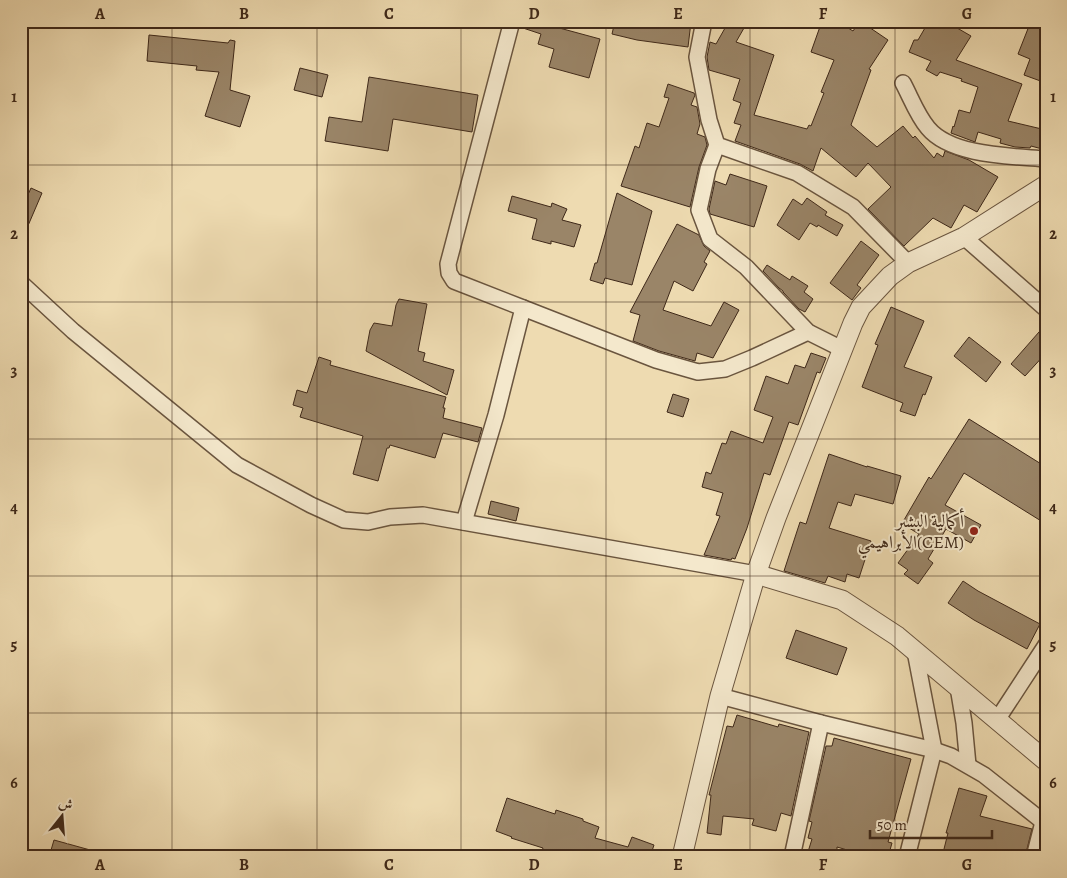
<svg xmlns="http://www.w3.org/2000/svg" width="1067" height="878" font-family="Alegreya,Amiri,serif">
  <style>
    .building { fill: #9a8568; stroke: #3e2819 }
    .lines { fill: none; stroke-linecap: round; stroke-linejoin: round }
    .minor-casing { stroke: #6a553f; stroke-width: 18 }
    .tertiary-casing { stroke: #6a553f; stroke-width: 21 }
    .minor { stroke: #f4e8cc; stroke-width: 15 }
    .tertiary { stroke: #f4e8cc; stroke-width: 19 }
    .grid { fill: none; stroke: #3e2819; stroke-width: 1; stroke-opacity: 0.55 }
    .poi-dot { fill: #8f2418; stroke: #f4e8cc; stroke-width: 2 }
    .labels { text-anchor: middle; stroke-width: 4; stroke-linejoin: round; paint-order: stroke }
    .poi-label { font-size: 18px; fill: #3e2819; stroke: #f4e8cc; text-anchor: end }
    .neatline { fill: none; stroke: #3e2819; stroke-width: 2 }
    .grid-label { font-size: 16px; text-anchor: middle; font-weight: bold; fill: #3e2819 }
  </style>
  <rect width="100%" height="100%" fill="#eedbb1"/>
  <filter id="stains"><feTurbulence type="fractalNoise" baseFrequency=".004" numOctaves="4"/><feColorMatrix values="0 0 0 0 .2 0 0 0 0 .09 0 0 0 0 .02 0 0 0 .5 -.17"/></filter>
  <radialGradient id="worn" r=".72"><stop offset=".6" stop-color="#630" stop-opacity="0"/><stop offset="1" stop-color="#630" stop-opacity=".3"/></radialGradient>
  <g class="building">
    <path d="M521,21H554L552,26L600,39L589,78L549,67L554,49L538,44L541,34L520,27Z"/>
    <path d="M615,21H683L691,22L688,47L637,40L612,34Z"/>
    <path d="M729,21H748L736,42L774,55L754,115L807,129L809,125L811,126L824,93L821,92L834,60L811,52L822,21H837L853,31L860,21L888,40L869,69L871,70L851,125L877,147L903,126L913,138L915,136L934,158L937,153L943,157L945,151L969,160L998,177L977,212L964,205L951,228L933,218L904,246L868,209L891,187L868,163L856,177L821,148L813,171L800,164L735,141L741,125L734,123L741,103L733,100L740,79L709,70L707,57L710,42L716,44Z"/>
    <path d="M929,21H945L971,36L956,60L1022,84L1008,121L1046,130V150L1031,146L1030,148L1015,147L1000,143L1001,139L978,132L975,142L951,133L953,126L954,127L959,110L970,113L978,87L961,81L962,79L940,72L937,76L926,70L931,61L909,52L914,40H918Z"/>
    <path d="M1031,21H1046V83L1024,75L1030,59L1018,54Z"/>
    <path d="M149,35L228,43L230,40L235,41L230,90L250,96L240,127L205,116L219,72L196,70L197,66L147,61Z"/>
    <path d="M300,68L328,75L322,97L294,90Z"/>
    <path d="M369,77L478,95L472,132L393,119L388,151L325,141L329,117L362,122Z"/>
    <path d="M668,84L694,93L695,95L691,105L697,107L700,124L697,134L705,137L707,145L699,167L690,207L621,186L635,146L639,148L647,123L659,127L669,98L664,97Z"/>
    <path d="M730,174L767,186L754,227L710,214L709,209L715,181L726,185Z"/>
    <path d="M31,188L42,193L21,242V210Z"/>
    <path d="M617,193L652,211L632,285L605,278L603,284L590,280L595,263H597Z"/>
    <path d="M512,196L551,207L552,203L567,209L562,220L581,225L574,247L551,241V244L532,239L537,219L508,211Z"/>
    <path d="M807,198L827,212L825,215L843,225L837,236L818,225L817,227L810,223L799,240L777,225L793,199L802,205Z"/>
    <path d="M677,224L699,235L704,246L710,251L704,262L707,264L693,291L674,281L663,310L711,326L724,302L739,310L713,358L697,353L695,361L659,351L633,341L640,315L630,312Z"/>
    <path d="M861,241L879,255L857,285L861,288L852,300L830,283Z"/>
    <path d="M767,265L790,280L792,276L808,286L804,292L813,299L805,312L799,309L783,292V291L779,288L763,271Z"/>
    <path d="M399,299L427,304L418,351L425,353L423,361L454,370L447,395L366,351L370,330L374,323L392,326L396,305Z"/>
    <path d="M891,307L924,321L904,367L932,377L925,395L923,394L915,416L900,411L903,403L862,387L878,345L875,344Z"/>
    <path d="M1046,324V353L1025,376L1011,364Z"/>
    <path d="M969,337L1001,362L986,382L954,356Z"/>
    <path d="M811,353L826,358L820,373L817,372L798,425L789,422L770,475L764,473L747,528L735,559L732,558L731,560L704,555L720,516L716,515L723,493L702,487L706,472L711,474L722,443L726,444L731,431L763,443L773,417L754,410L766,376L788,384L795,365L805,368Z"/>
    <path d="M319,357L331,361L330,365L446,397L443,408H445L443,418L482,428L478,442L443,433L435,458L390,445L389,448H387L378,481L353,474L363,436L300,417L303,408L293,405L297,390L307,393Z"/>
    <path d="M673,394L689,399L683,417L667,412Z"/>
    <path d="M969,419L1046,467V524L964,473L945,505L981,525L971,543L946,529L928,559L933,563L918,584L904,574L908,570L898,563L919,534L904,525V520L929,477L931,479Z"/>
    <path d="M829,454L867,467V466L901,476L893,504L855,494L851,506L838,502L829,528L871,541L859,578L847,574L845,582L828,576L825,583L784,571L800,522L806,524Z"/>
    <path d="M491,501L519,508L516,521L488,514Z"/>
    <path d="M963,581L978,591L1040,624L1027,649L974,620L948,603Z"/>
    <path d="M796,630L847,648L837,675L786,658Z"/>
    <path d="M737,715L778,727L779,724L809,732L791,816L781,813L776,831L752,825L754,819L723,816L721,835L707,833L711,795H709L727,726L733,727Z"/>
    <path d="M834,738L881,751L911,759L888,842L892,843L888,857H871L837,847V855H825L824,857H816L807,855L812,839L808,838L812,822L809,821L826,746H832Z"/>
    <path d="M959,788L987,796L980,816L1032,829L1025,857H942L948,833H946Z"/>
    <path d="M507,798L555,814L556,810L583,819V821L599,827L595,838L628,847L632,837L654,845L650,857H540L543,848L511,838L512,837L496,831Z"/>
    <path d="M54,840L101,853L100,857H49Z"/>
  </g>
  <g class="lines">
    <g class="minor-casing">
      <g id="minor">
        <path d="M704,21L697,57L709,120L717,145L797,173L853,207L908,263"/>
        <path d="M903,83C911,98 917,115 928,128C951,156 1011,156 1046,159"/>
        <path d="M717,145L708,169L699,210L710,239L746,267L808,332L842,349"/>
        <path d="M964,237L1046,309"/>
        <path d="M21,283L73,331L237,465L311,505L344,520L368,522L390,517L423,515L756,574"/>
        <path d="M523,308L656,360L698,372L725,369L752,358L808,332"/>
        <path d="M464,522L496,415L523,308L454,281L449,273L448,264L512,21"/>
        <path d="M958,687L964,723L968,765"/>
        <path d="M720,696L821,723L934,750L951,756L984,775L1046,824"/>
        <path d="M997,720L1046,645"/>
        <path d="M792,857L821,723"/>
        <path d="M907,857L934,750L915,651"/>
        <path d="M1034,857L1043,822"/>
      </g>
    </g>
    <g class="tertiary-casing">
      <g id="tertiary">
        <path d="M756,574L842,600L897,636L1046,761"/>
        <path d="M682,857L720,696L756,574L776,518L853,323L861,307L890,276L908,263L964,237L1046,185"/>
      </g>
    </g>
    <use href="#minor" class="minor"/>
    <use href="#tertiary" class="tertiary"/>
  </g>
  <path class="grid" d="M172,21V857M317,21V857M461,21V857M606,21V857M750,21V857M895,21V857M21,165H1046M21,302H1046M21,439H1046M21,576H1046M21,713H1046"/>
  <circle class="poi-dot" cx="974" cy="531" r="5"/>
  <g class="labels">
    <g class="poi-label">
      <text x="964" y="527">أكمالية البشير<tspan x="964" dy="21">الأبراهيمي(CEM)</tspan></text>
    </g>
  </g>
  <rect width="1067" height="878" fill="none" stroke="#eedbb1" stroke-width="55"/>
  <g transform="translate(62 816) rotate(17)" stroke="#f4e8cc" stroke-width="4" paint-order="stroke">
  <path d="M0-4L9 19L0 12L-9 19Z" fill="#3e2819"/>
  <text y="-8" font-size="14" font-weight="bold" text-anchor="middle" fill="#3e2819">ش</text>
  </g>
  <path d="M870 830v8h122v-8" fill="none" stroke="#3e2819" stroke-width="2.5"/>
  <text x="877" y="830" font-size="15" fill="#3e2819" stroke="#f4e8cc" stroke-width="4" paint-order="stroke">50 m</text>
  <rect x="28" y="28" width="1012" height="822" class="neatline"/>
  <g class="grid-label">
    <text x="100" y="19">A</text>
    <text x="244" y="19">B</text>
    <text x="389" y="19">C</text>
    <text x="534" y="19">D</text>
    <text x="678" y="19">E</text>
    <text x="823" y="19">F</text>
    <text x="967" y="19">G</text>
    <text x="14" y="102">1</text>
    <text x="1053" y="102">1</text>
    <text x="14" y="239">2</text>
    <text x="1053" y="239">2</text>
    <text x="14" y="376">3</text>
    <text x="1053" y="376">3</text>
    <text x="14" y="513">4</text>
    <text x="1053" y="513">4</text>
    <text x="14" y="650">5</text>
    <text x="1053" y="650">5</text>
    <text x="14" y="788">6</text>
    <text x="1053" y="788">6</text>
    <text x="100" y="870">A</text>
    <text x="244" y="870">B</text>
    <text x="389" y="870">C</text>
    <text x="534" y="870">D</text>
    <text x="678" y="870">E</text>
    <text x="823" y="870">F</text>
    <text x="967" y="870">G</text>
  </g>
  <rect width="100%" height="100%" filter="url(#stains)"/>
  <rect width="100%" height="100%" fill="url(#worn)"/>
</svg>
